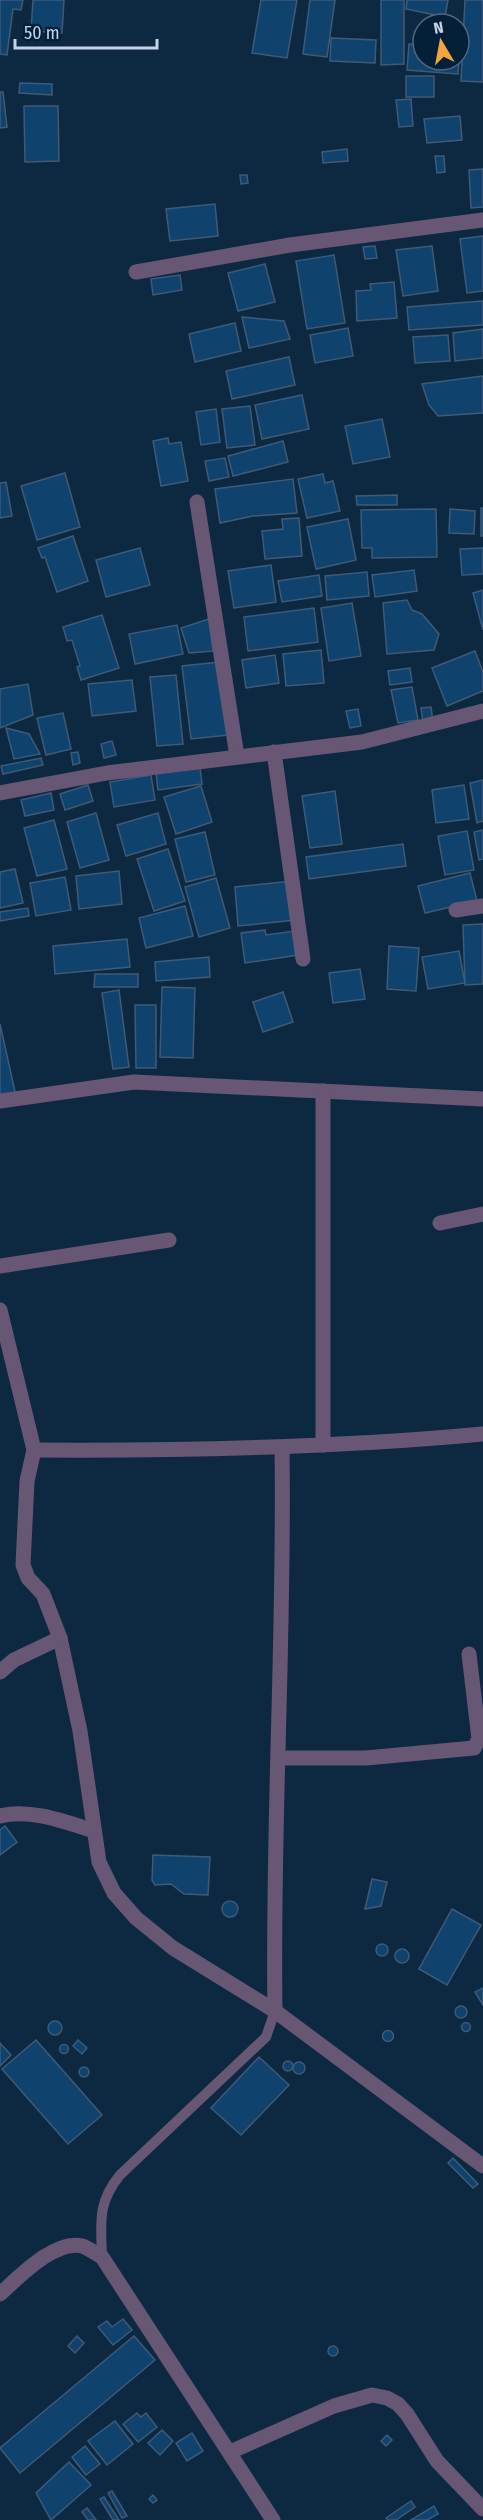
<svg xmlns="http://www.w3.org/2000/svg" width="483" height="2520" font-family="'Fira Sans Condensed',sans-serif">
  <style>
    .building { fill: #10426e; stroke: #3e5a77; stroke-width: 1.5 }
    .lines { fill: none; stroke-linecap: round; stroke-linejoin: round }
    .lane { stroke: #675775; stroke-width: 10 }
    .street { stroke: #675775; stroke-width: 15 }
  </style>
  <rect width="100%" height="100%" fill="#0d2942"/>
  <g class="building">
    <path d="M0,0H23L21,10L13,9L7,55L0,54Z"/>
    <path d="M33,0H64L62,33L31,31Z"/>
    <path d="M261,0H297L287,58L252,53Z"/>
    <path d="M310,0H335L327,57L303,54Z"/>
    <path d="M381,0H404V64L381,65Z"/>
    <path d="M407,0H448L445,17L406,9Z"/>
    <path d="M465,0H483V82L461,81Z"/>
    <path d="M331,38L376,40L375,63L330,61Z"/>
    <path d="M409,44L423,45V60H459L460,48L458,74L407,70Z"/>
    <rect x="406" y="76" width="28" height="21"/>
    <path d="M20,83L52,84V95L19,93Z"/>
    <path d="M0,92H3L7,127L0,128Z"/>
    <path d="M411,99L413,126L399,127L396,100Z"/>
    <path d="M24,106H58L59,161L25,162Z"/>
    <path d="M460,116L462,140L427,143L424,119Z"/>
    <path d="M347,149L348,161L323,163L322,152Z"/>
    <path d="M435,156H444L445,172L437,173Z"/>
    <path d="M483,169V207L471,208L469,170Z"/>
    <path d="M240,175H247L248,183L241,184Z"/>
    <path d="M215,204L218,236L170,241L166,209Z"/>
    <path d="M483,236V291L467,293L460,239Z"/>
    <path d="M375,246L377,258L365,259L363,247Z"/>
    <path d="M432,246L438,291L403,296L396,250Z"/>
    <path d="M334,255L345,323L307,329L296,261Z"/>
    <path d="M265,264L275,302L238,311L228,273Z"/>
    <path d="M180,275L182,290L153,295L151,279Z"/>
    <path d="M394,282L397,318L357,321L356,291L371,290L370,284Z"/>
    <path d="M483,301V325L409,330L407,307Z"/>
    <path d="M242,317L284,321L290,339L249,348Z"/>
    <path d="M235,323L241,351L195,362L189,334Z"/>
    <path d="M348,328L353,356L315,363L310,335Z"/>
    <path d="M483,329V358L455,361L453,333Z"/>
    <path d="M448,335L450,361L415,363L413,337Z"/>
    <path d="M289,357L295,385L232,399L226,371Z"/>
    <path d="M483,376V413L438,416L429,405L422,384Z"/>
    <path d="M302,395L309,429L262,439L255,405Z"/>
    <path d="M250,406L255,445L227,448L222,409Z"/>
    <path d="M216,409L220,442L201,445L196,412Z"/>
    <path d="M382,419L390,457L353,464L345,426Z"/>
    <path d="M168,438L169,444L181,442L188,481L161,486L153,441Z"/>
    <path d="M283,441L288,462L233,476L228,456Z"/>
    <path d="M225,458L229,477L209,481L205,461Z"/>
    <path d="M65,473L80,527L37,540L21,486Z"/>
    <path d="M323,474L325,483L333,481L340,511L307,518L298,479Z"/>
    <path d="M293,479L297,513L253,516L220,523L215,489Z"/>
    <path d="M6,482L12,516L0,518V483Z"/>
    <path d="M397,495V505H357L356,496Z"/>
    <rect x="481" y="508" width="2" height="28"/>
    <path d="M436,509L437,557L372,558V548H362L361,510Z"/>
    <path d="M450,509L475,511L474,534L449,533Z"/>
    <path d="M299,518L302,556L265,559L262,531L283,529L282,519Z"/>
    <path d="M348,519L356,560L316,569L307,527Z"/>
    <path d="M73,536L88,581L57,592L45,557L42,558L38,548Z"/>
    <path d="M140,548L150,585L106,597L96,560Z"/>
    <path d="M483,548V574L462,575L460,549Z"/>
    <path d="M271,565L276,602L234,608L228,571Z"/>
    <path d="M414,570L417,591L375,597L372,575Z"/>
    <path d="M367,572L369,596L327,600L325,576Z"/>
    <path d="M319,575L322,596L282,602L278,581Z"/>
    <path d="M483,590V630L473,593Z"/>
    <path d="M407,600L412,610L422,614L439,634L434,650L387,654L383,603Z"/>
    <path d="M352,603L361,656L329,661L321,608Z"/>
    <path d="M314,608L318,642L248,651L244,617Z"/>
    <path d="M102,615L119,668L81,680L77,667L80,666L72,640L67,641L63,627Z"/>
    <path d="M209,619L213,651L189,653L181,628Z"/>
    <path d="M177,625L183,654L135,664L129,634Z"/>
    <path d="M321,650L324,683L286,686L283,654Z"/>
    <path d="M475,651L483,672V691L447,706L432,668Z"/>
    <path d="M275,655L279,683L246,688L242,660Z"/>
    <path d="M219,662L228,735L191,739L182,666Z"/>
    <path d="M410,668L412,682L390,685L388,671Z"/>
    <path d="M176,675L183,744L157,746L150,677Z"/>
    <path d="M132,680L136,711L92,716L88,684Z"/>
    <path d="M28,684L33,715L0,728V689Z"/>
    <path d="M412,687L418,720L398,723L391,690Z"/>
    <path d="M431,707L433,722L423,723L421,708Z"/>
    <path d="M358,709L361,726L350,728L346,711Z"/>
    <path d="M63,713L71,749L46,755L37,718Z"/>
    <path d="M6,728L29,734L40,754L14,759Z"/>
    <path d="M112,741L116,755L104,758L101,744Z"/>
    <path d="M78,752L80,763L73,765L71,753Z"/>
    <path d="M41,758L43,765L3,774L1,766Z"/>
    <path d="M200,767L202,784L158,790L156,773Z"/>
    <path d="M151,775L155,800L114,807L110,782Z"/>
    <path d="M483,780V821L477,823L470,783Z"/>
    <path d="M88,785L93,801L65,810L60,794Z"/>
    <path d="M464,785L469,819L436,823L432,790Z"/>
    <path d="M201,786L212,822L176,834L164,797Z"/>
    <path d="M335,791L342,844L310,848L302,796Z"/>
    <path d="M51,793L54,810L25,816L21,800Z"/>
    <path d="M96,813L109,860L80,868L67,822Z"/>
    <path d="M158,813L166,844L126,856L117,825Z"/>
    <path d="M54,820L67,869L37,876L24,828Z"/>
    <path d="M483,830V859L479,860L474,832Z"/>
    <path d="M467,831L474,870L445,875L438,836Z"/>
    <path d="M205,832L215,875L186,882L175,839Z"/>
    <path d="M403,844L406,866L309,879L306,857Z"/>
    <path d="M168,849L185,901L154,911L137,859Z"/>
    <path d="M15,869L23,903L0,908V872Z"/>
    <path d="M119,871L122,904L79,909L76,876Z"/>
    <path d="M470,873L477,901L425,913L418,886Z"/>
    <path d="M65,877L71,910L36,916L30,883Z"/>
    <path d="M216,878L230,928L199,937L185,887Z"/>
    <path d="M292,881L296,920L238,926L235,887Z"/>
    <path d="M185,906L193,936L146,948L139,918Z"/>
    <path d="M28,908L29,916L0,921V912Z"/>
    <path d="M483,924V984L465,985L463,925Z"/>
    <path d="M265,930L266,935L295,931L298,955L245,963L241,933Z"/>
    <path d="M127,939L130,967L55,974L53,946Z"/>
    <path d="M389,946L419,948L416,991L387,989Z"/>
    <path d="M459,951L465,983L428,989L422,957Z"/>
    <path d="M209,957L210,977L156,981L155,962Z"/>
    <path d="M360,969L365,999L333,1003L329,973Z"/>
    <path d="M95,974H138V987H94Z"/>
    <path d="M162,987L195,988L193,1058L160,1057Z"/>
    <path d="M119,990L129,1067L113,1069L102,993Z"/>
    <path d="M283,992L293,1022L263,1032L253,1002Z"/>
    <path d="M135,1005H156V1068H136Z"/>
    <path d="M0,1024L16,1096L0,1099Z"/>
    <path d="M5,1826L17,1842L0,1855V1830Z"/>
    <path d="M153,1855L210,1857L208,1895L184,1894L171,1884L155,1885L152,1880Z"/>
    <path d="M372,1879L387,1882L381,1906L365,1909Z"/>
    <circle cx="230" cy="1909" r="8"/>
    <path d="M452,1909L481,1925L447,1985L419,1969Z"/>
    <circle cx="382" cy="1950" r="6"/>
    <circle cx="402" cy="1956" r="7"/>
    <path d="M483,1988V2005L475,1992Z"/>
    <circle cx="461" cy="2012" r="6"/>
    <circle cx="55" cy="2028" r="7"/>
    <circle cx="466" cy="2027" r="4.5"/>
    <circle cx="388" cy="2036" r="5.5"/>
    <path d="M36,2040L102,2115L68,2144L2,2069Z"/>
    <path d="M78,2040L87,2048L82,2054L73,2046Z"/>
    <path d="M0,2043L11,2055L0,2066Z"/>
    <circle cx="64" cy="2049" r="4.5"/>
    <path d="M259,2057L289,2085L241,2135L211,2108Z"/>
    <circle cx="288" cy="2066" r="5"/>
    <circle cx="299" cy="2068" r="6"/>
    <circle cx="84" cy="2072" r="5"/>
    <path d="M453,2158L478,2184L473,2188L448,2163Z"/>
    <path d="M123,2319L132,2330L113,2345L98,2327L107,2321L112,2327Z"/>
    <path d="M77,2336L84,2343L75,2353L68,2346Z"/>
    <path d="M134,2336L155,2360L20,2473L0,2448Z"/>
    <circle cx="333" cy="2351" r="5"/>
    <path d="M137,2413L141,2417L146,2413L157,2427L138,2442L123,2424Z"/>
    <path d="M115,2421L133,2444L107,2465L88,2441Z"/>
    <path d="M162,2430L173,2441L160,2455L148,2443Z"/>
    <path d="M192,2433L203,2451L187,2461L176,2443Z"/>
    <path d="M387,2435L392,2440L386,2446L381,2441Z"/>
    <path d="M85,2446L100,2464L86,2475L72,2457Z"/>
    <path d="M69,2462L91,2485L51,2520L36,2493Z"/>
    <path d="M112,2491L127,2516L122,2518L108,2493Z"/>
    <path d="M153,2495L157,2500L153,2503L149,2499Z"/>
    <path d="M104,2497L119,2520H113L100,2499Z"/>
    <path d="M411,2501L415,2507L396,2520H388L386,2518Z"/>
    <path d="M434,2506L438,2514L427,2520H411Z"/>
    <path d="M87,2508L96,2520H88L82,2512Z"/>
  </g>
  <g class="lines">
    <path class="lane" d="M102,2257C101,2223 97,2203 120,2175L266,2037L275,2011"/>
    <g class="street">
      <path d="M136,272L290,245L483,220"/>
      <path d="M197,502L237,756"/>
      <path d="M274,752L303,959"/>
      <path d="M0,793L107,773L362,742L483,711"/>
      <path d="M456,910L483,906"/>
      <path d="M0,1101L134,1082L483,1099"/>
      <path d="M440,1223L483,1214"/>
      <path d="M0,1266L169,1240"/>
      <path d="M0,1310L34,1450L27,1481L23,1565L28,1578L43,1594L60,1638L80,1731L99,1862L114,1893L136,1918L173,1948L275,2011L483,2166"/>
      <path d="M323,1445V1091"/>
      <path d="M34,1450C184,1451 334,1448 483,1434"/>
      <path d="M0,1672L14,1660L60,1638"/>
      <path d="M279,1758H366L474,1748L479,1739L469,1654"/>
      <path d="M0,1816C29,1808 66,1822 94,1831"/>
      <path d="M275,2011C272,1823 285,1636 282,1448"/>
      <path d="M0,2294C18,2278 55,2239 82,2246C89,2248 96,2254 102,2257L273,2520"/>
      <path d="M230,2452L334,2406L372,2395L387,2398L398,2404L407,2414L437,2461L483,2509"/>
    </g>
  </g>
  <g transform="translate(441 42) rotate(350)"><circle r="28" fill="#041f38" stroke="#51677d" stroke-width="1.5"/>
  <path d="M0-4.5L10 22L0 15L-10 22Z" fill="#f2a541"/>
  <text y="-9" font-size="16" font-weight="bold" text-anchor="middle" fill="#c4d4e5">N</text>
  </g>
  <path d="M15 39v9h142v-9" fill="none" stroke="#c4d4e5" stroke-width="3"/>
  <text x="24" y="39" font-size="18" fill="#c4d4e5" stroke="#041f38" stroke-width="4.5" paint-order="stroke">50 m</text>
</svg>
